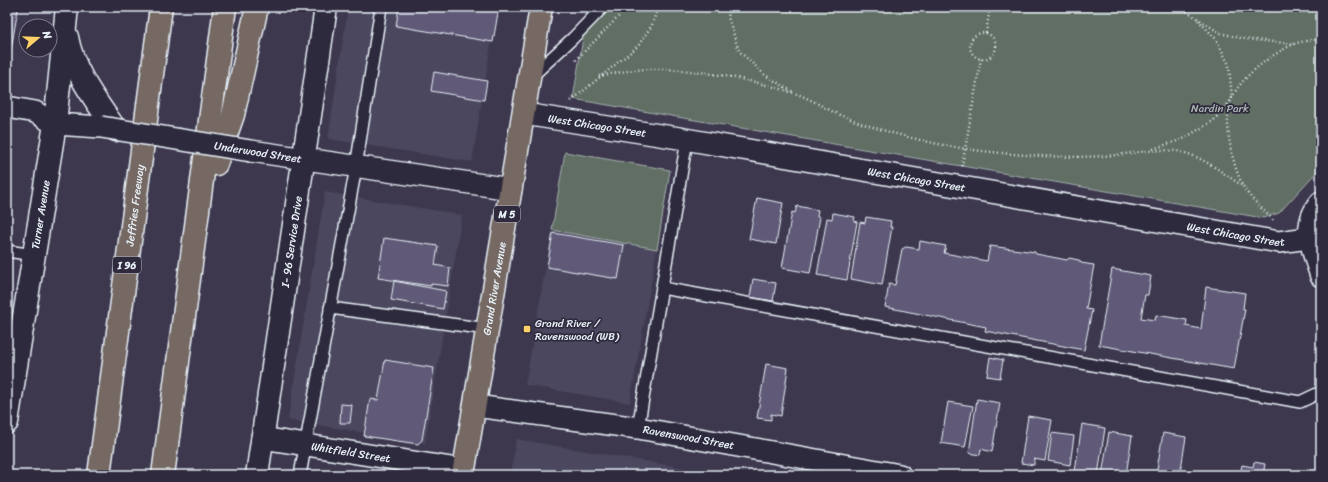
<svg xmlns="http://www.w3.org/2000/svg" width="1328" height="482" font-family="Sriracha,sans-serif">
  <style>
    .built { fill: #4b465e }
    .green { fill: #606e63; stroke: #a4b0ae }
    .building { fill: #615a78; stroke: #e8f1f8 }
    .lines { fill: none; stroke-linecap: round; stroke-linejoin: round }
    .service-casing { stroke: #e8f1f8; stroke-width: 14 }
    .minor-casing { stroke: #e8f1f8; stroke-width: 24 }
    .tertiary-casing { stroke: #e8f1f8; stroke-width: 25 }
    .primary-casing { stroke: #e8f1f8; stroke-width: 25 }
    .motorway-casing { stroke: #e8f1f8; stroke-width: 25 }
    .path { stroke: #e8f1f8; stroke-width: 2.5; stroke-dasharray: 1 3; stroke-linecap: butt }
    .service { stroke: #2f2a3d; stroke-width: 11 }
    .minor { stroke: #2f2a3d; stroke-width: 21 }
    .tertiary { stroke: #2f2a3d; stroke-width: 22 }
    .primary { stroke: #766964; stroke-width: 22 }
    .motorway { stroke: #766964; stroke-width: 22 }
    .minor-bridge-casing { stroke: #e8f1f8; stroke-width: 24; stroke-linecap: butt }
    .minor-bridge { stroke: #2f2a3d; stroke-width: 21 }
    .poi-dot { fill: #ffd166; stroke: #2f2a3d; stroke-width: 1.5 }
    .labels { text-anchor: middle; stroke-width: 3.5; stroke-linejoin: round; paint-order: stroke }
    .shield { fill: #2f2a3d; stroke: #b0b5c0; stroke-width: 1 }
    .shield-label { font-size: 10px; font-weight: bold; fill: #e8f1f8 }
    .park-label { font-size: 11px; fill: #abb6b5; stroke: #2f2a3d }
    .street-label { font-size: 11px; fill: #e8f1f8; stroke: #2f2a3d }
    .poi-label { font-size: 11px; fill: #e8f1f8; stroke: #2f2a3d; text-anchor: start }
  </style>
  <rect width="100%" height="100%" fill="#3e384f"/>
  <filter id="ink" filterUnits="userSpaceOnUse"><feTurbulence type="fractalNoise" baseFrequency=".025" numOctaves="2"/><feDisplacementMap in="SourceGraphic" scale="8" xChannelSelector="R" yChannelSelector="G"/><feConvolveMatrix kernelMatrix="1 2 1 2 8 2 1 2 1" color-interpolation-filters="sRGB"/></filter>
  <g filter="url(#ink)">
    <g class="built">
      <path d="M348,7H497L472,162L328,139Z"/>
      <path d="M325,192L462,215L425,443L288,420Z"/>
      <path d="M552,230L657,249L630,403L525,385Z"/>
      <path d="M516,439L725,475H510Z"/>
    </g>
    <g class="green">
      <path d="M588,7H1321V167L1279,213L1263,218L573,99Z"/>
      <path d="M565,152L670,170L657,249L552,230Z"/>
    </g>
    <g class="building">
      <path d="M7,7L18,9L8,67H7Z"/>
      <path d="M399,7H499L493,42L396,26Z"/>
      <path d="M434,72L487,81L484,100L431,91Z"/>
      <path d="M757,198L783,203L776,244L749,239Z"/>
      <path d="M797,206L818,210L817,216L820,217L810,273L782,268L792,212L795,213Z"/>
      <path d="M833,213L855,217L854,221L857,222L847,280L817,275L827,218L832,219Z"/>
      <path d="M866,217L891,221L890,227H892L882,285L851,279L860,222L865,223Z"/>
      <path d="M553,233L624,245L618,279L547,267Z"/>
      <path d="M384,238L438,246L435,265L450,268L448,286L431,284V286L378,278Z"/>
      <path d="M920,241L946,246L944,253L987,261L990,246L1035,252L1036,254L1067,260L1069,258L1079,260L1081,263L1094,265L1086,309L1092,310L1084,350L985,331L986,327L885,307L889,284L895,285L902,249L906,247L919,249Z"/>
      <path d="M1112,269L1151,276L1148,295H1145L1141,318L1155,320L1156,315L1187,320L1186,326L1201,329L1206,287L1245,293L1243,309H1245L1234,369L1099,345Z"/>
      <path d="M753,279L776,283L773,301L750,297Z"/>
      <path d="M394,281L446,291L443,309L391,300Z"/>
      <path d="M990,357L1003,360L1000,378L987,376Z"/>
      <path d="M385,360L434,368L422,440L418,444L364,436L370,399L378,400Z"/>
      <path d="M766,364L788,368L781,416L771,414V420L757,418Z"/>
      <path d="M977,399L1000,403L992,452L981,449L980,455L969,453Z"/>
      <path d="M948,402L973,406L965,447L941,443Z"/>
      <path d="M341,404L352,405L350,423H340Z"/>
      <path d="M1028,416L1052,420L1045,461L1034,459V465L1021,463Z"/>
      <path d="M1082,424L1105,428L1098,475L1075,471Z"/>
      <path d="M1109,432L1132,436L1126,475H1102Z"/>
      <path d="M1052,433L1074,436L1070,465L1048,461Z"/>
      <path d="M1163,433L1186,437L1180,475H1156Z"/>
      <path d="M1254,462L1265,464L1263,475H1240L1242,465L1253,467Z"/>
    </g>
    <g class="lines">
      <g class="service-casing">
        <g id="service">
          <path d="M532,76L573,38L603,7"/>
          <path d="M7,251L34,255"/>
          <path d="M662,288L1300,402L1321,392"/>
          <path d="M330,308L488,329"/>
          <path d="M638,428L687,140"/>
          <path d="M300,475L356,167L381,7"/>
        </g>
      </g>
      <g class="minor-casing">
        <g id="minor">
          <path d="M7,107L35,112L55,124L101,127"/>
          <path id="s1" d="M524,114L679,138L1279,242L1308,238"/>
          <path d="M251,151L511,189"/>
          <path d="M1321,202C1300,226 1313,251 1321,276"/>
          <path id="s2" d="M476,406L638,428L900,475"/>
          <path id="s3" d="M262,438L464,470"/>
        </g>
      </g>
      <g class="tertiary-casing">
        <g id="tertiary">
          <path d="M67,37C73,72 97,102 116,130"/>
          <path id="s4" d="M7,422L55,124L67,7"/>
          <path id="s5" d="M257,475L326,7"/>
        </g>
      </g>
      <g class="primary-casing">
        <g id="primary">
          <path id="s6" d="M463,475L541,7"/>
        </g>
      </g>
      <g class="motorway-casing">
        <g id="motorway">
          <path d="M216,164L233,115L257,7"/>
          <path id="s7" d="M99,475L161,7"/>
          <path d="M163,475L225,7"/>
        </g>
      </g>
      <g class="path">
        <path d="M730,7L728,17L739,51L765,75L793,92"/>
        <path d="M1180,7L1220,33L1245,39L1295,44"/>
        <path d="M986,33L990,7"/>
        <circle cx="983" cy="46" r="13"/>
        <path d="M576,60L628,7"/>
        <path d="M599,76C611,74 624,71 636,70C681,65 751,79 794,93C810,98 824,108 840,115C883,133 946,148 992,152C1029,156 1066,158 1103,156C1128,155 1151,148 1176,151C1200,154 1224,174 1244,187"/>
        <path d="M571,101L638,46L652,25L658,7"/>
        <path d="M1153,149L1183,139L1213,121L1232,99L1229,65L1216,39L1196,18"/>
        <path d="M962,166L981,59"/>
        <path d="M1273,220C1264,210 1249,198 1243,186C1232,164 1223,123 1231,100C1239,78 1273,53 1294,44C1302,41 1313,40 1321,39"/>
      </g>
      <use href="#service" class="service"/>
      <use href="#minor" class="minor"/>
      <use href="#tertiary" class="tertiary"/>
      <use href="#primary" class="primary"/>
      <use href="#motorway" class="motorway"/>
      <g class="minor-bridge-casing">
        <path id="minor-bridge" d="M101,127L251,151"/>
      </g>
      <use href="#minor-bridge" class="minor-bridge"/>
    </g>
  </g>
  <rect class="poi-dot" x="523" y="325" width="8" height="8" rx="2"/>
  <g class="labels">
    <g class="shield">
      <rect x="494" y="206" width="26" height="16" rx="3"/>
      <rect x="113" y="257" width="28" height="16" rx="3"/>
    </g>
    <g class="shield-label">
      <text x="507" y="218">M 5</text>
      <text x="127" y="269">I 96</text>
    </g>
    <g class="park-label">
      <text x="1220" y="112">Nardin Park</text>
    </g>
    <g class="street-label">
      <text dy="4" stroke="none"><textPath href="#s1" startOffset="74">West Chicago Street</textPath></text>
      <text transform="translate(258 152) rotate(9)" y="4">Underwood Street</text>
      <text dy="4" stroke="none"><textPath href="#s1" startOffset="398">West Chicago Street</textPath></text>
      <text dy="4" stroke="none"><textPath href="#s7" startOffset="272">Jeffries Freeway</textPath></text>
      <text dy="4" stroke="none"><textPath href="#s4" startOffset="210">Turner Avenue</textPath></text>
      <text dy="4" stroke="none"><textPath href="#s1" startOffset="722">West Chicago Street</textPath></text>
      <text dy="4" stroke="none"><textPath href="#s5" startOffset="236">I- 96 Service Drive</textPath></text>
      <text dy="4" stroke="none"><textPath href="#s6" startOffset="189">Grand River Avenue</textPath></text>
      <text dy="4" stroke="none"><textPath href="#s2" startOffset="215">Ravenswood Street</textPath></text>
      <text dy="4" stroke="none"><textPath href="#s3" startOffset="90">Whitfield Street</textPath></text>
    </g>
    <g class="poi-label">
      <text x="535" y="327">Grand River /<tspan x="535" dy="13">Ravenswood (WB)</tspan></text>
    </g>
  </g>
  <rect width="1328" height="482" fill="none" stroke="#2f2a3d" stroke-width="24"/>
  <rect x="12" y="12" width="1304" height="458" fill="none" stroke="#e8f1f8" stroke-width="1.5" filter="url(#ink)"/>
  <g transform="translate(38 38) rotate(71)"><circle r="19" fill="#2f2a3d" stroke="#797a88"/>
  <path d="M0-3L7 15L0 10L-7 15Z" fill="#ffd166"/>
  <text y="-6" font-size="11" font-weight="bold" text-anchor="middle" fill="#e8f1f8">N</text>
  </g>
</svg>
